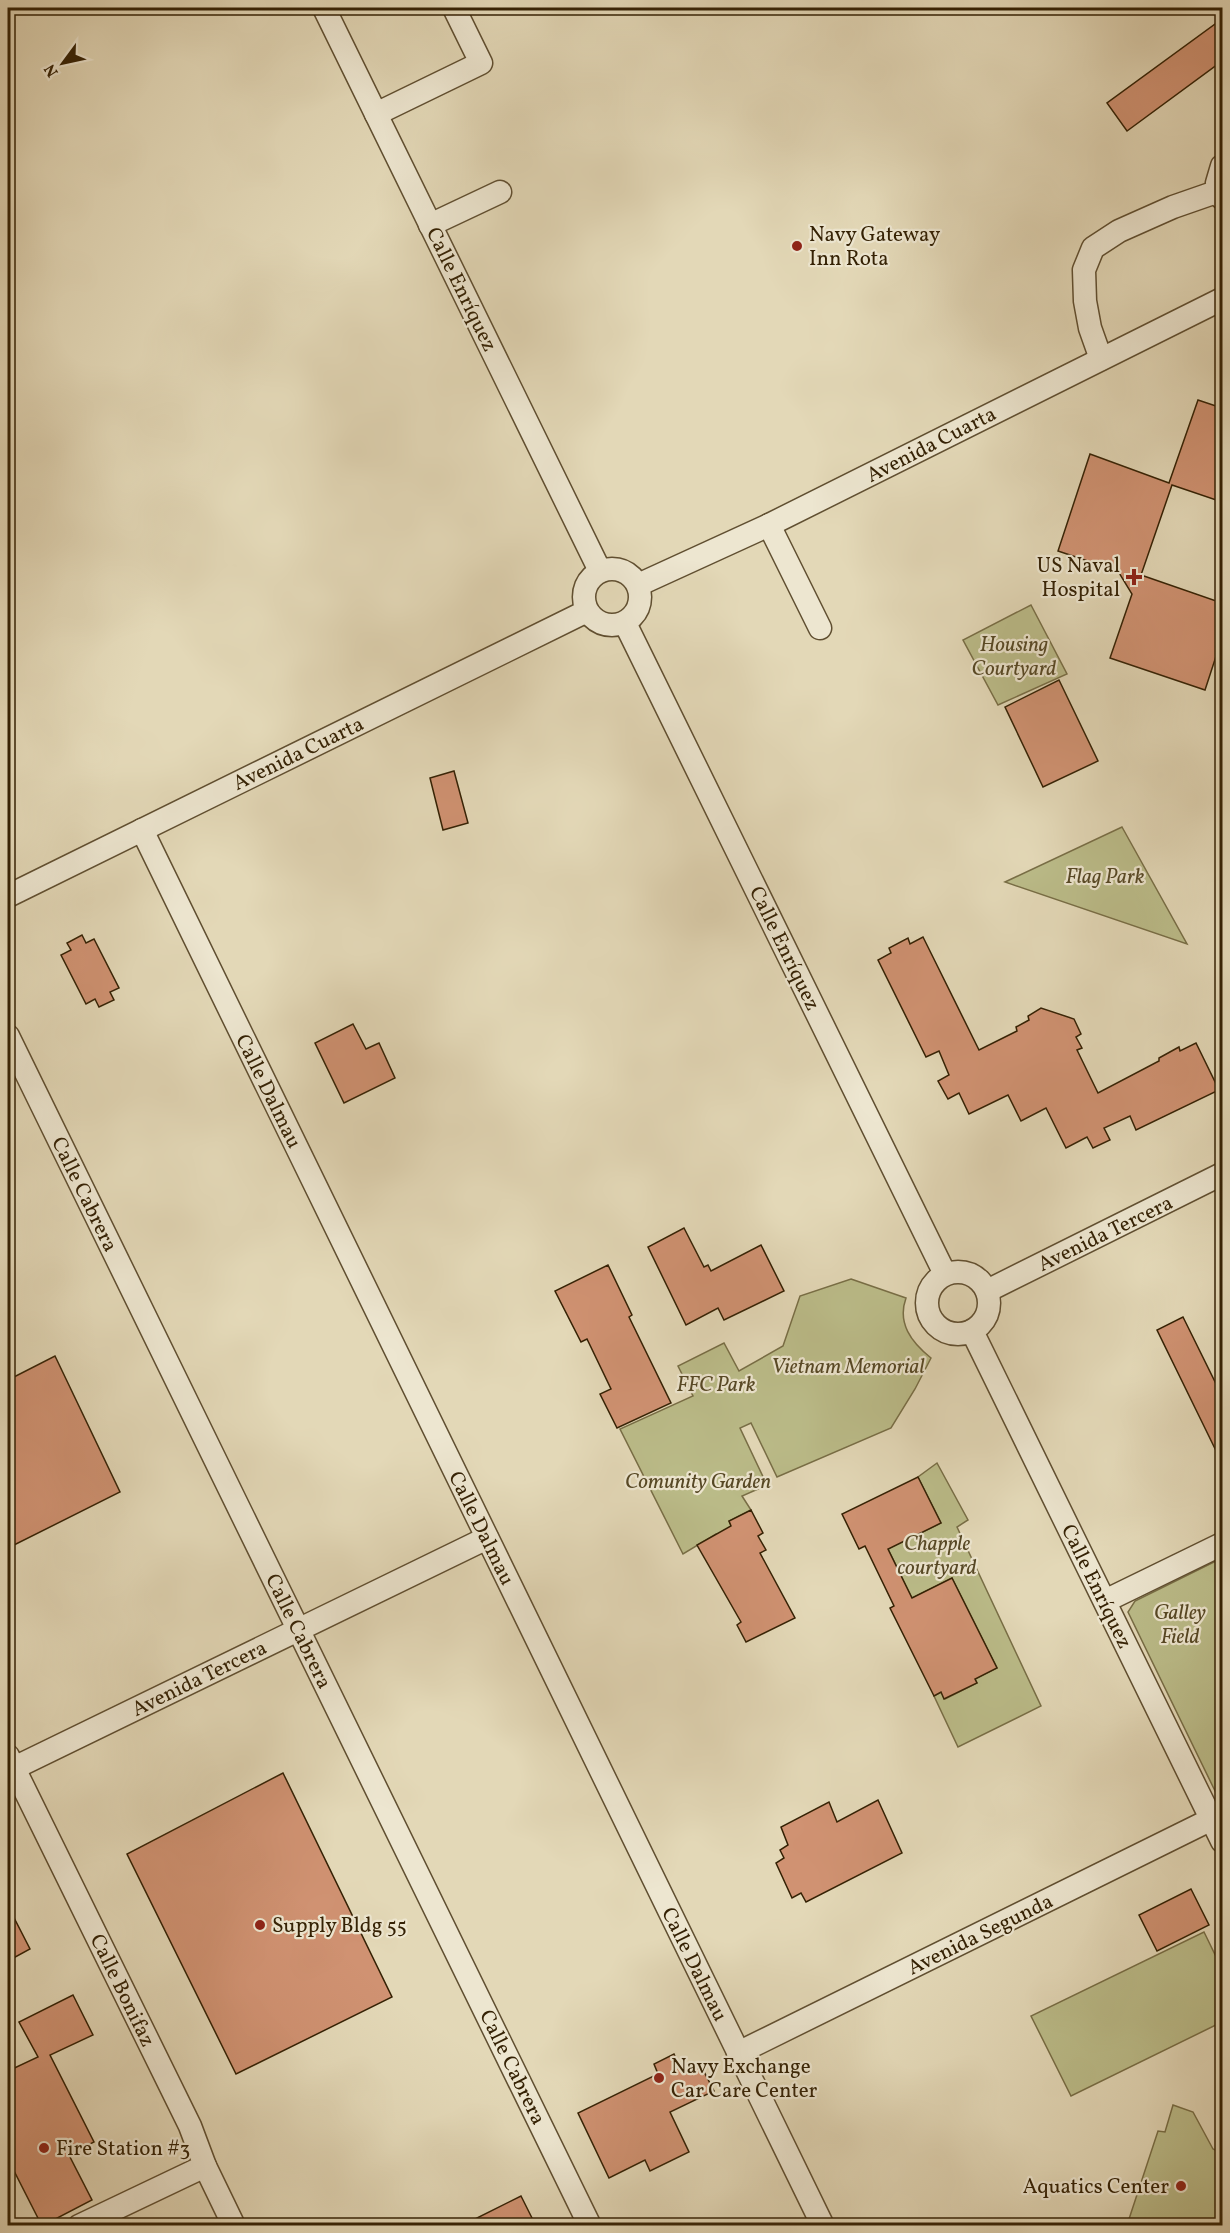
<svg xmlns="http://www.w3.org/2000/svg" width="1230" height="2233" font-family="Vollkorn,serif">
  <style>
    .green { fill: #bbbc89; stroke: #786e46; stroke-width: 1.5 }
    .building { fill: #d09272; stroke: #342104; stroke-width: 1.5 }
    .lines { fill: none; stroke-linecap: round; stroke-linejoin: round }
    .minor-casing { stroke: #604f31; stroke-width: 25 }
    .minor { stroke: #ede6d0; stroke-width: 22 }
    .poi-dot { fill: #8f2418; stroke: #ede6d0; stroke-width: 2 }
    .labels { text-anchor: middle; stroke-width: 4.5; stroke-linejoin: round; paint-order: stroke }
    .poi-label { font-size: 21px; fill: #342104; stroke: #ede6d0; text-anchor: start }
    .street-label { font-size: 21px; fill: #342104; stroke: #ede6d0 }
    .park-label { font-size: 21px; font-style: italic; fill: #564825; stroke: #ede6d0 }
  </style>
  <rect width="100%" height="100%" fill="#e3d8b7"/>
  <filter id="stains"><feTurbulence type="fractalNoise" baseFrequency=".00333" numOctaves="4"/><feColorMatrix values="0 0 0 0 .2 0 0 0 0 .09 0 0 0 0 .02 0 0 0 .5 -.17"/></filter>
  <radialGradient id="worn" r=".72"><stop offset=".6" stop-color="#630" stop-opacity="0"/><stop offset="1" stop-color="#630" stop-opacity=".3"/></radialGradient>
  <g class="green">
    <path d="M1031,605L1067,674L998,705L963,640Z"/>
    <path d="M1122,827L1187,944L1005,882Z"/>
    <path d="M851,1279L906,1298C897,1323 911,1342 931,1358L915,1389L891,1428L777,1477L751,1423L740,1428L767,1485L742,1496L751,1510L729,1521L736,1534H716L683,1554L620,1429L693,1396L678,1366L724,1343L739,1371L783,1346L800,1296Z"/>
    <path d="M937,1463L968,1520L957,1527L1041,1706L958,1747L934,1696L941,1692L945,1699L977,1683L975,1679L997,1668L952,1578L912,1598L888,1549L941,1523L918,1477Z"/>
    <path d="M1222,1558V1797L1217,1795L1128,1612L1135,1601Z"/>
    <path d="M1204,1932L1222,1969V2022L1071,2096L1031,2016Z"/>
    <path d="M1173,2105L1193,2112L1213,2149L1222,2153V2225H1146L1129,2219L1158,2131L1165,2132Z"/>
  </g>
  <g class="building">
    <path d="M1222,19V61L1127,131L1107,103Z"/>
    <path d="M1198,400L1222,408V502L1172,485L1141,575L1222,603V638L1205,690L1110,658L1132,594L1118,571L1058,551L1090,454L1169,483Z"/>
    <path d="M1059,680L1098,761L1043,787L1005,707Z"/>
    <path d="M454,771L468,823L443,830L430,778Z"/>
    <path d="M82,935L86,943L94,939L119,988L110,992L114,1000L99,1007L95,999L86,1004L61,955L71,950L67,943Z"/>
    <path d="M923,937L979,1050L1017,1031L1016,1027L1029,1020L1028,1016L1041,1008L1074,1019L1081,1034L1076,1037L1082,1048L1077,1050L1098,1093L1159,1061V1058L1179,1047L1180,1051L1196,1043L1219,1090L1136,1130L1130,1116L1104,1128L1110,1140L1093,1148L1087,1137L1066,1148L1046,1108L1021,1121L1008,1095L969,1114L959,1093L948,1099L938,1081L949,1075L939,1051L926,1057L878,960L891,953L889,948L908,938L910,944Z"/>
    <path d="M353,1024L366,1049L379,1043L395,1078L344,1103L315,1043Z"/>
    <path d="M684,1228L704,1267L708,1265L711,1271L761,1245L784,1291L724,1320L718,1308L686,1325L648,1247Z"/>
    <path d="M608,1265L632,1315L629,1317L671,1403L617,1428L600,1394L611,1389L587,1339L581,1342L555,1291Z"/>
    <path d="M1183,1317L1222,1396V1463L1157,1330Z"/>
    <path d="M55,1356L120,1492L8,1548V1380Z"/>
    <path d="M918,1477L941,1523L888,1549L912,1598L952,1578L997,1668L975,1679L977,1683L944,1699L941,1692L934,1696L890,1608L894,1606L865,1546L859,1549L842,1514Z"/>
    <path d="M751,1510L763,1533L758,1536L766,1550L760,1553L795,1618L746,1642L737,1625L741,1622L697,1545L731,1526L729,1521Z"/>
    <path d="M283,1773L392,1997L236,2074L127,1854Z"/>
    <path d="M878,1800L902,1853L806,1902L801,1893L792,1898L776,1863L784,1858L780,1850L788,1845L781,1827L829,1802L837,1822Z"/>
    <path d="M1191,1889L1209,1925L1157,1951L1139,1915Z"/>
    <path d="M8,1906L30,1949L8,1961Z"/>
    <path d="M73,1995L93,2035L50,2055L94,2142L69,2155L92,2200L42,2226L8,2159V2071L38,2057L19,2022Z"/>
    <path d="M674,2054L683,2074L701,2066L714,2091L670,2112L689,2152L650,2171L645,2160L609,2178L578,2113L658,2074L654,2064Z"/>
    <path d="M521,2196L536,2226H461Z"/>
  </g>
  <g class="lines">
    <g class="minor-casing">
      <g id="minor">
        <path d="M324,8L600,571"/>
        <path d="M376,114L481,63L454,8"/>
        <path d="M1222,166L1217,183L1222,198"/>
        <path d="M430,225L500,192"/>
        <path d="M1101,359L1090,328L1085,301L1084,270L1093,248L1119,231L1173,207L1219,191"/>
        <path d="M769,525L820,628"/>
        <circle cx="612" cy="597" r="28"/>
        <path d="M638,585L769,525L1222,299"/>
        <path d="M625,623L945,1274"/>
        <path d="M142,830L823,2226"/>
        <path d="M8,896L587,611"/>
        <path d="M8,1036L590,2226"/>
        <circle cx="958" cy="1303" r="31"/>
        <path d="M987,1291L1222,1174"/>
        <path d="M972,1331L1222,1841"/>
        <path d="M1105,1601L1222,1544"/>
        <path d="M8,1756L190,2126L205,2166L234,2226"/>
        <path d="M8,1771L487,1538"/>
        <path d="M738,2053L1222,1814"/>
        <path d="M79,2226L205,2166"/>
      </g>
    </g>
    <use href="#minor" class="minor"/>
  </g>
  <g class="poi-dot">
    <circle cx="797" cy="246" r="6"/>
    <path d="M1131 568h6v6h6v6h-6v6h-6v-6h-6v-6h6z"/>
    <circle cx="260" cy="1925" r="6"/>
    <circle cx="659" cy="2078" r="6"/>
    <circle cx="44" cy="2148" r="6"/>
    <circle cx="1181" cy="2186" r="6"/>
  </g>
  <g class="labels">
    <g class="poi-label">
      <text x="809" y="241">Navy Gateway<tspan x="809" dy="24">Inn Rota</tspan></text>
      <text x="1120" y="572" text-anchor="end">US Naval<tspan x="1120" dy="24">Hospital</tspan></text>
      <text x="272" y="1932">Supply Bldg 55</text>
      <text x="671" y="2073">Navy Exchange<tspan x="671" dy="24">Car Care Center</tspan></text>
      <text x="56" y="2155">Fire Station #3</text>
      <text x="1169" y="2193" text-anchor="end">Aquatics Center</text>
    </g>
    <g class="street-label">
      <text transform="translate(462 289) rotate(64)" y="7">Calle Enríquez</text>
      <text transform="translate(931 444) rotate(-27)" y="7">Avenida Cuarta</text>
      <text transform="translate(298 753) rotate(-26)" y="7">Avenida Cuarta</text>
      <text transform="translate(785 948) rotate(64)" y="7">Calle Enríquez</text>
      <text transform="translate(269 1091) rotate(64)" y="7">Calle Dalmau</text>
      <text transform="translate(85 1194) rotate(64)" y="7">Calle Cabrera</text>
      <text transform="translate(1105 1233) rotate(-26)" y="7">Avenida Tercera</text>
      <text transform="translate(482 1528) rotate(64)" y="7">Calle Dalmau</text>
      <text transform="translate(1097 1586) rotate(64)" y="7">Calle Enríquez</text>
      <text transform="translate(299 1631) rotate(64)" y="7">Calle Cabrera</text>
      <text transform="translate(199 1678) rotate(-26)" y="7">Avenida Tercera</text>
      <text transform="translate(980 1934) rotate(-26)" y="7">Avenida Segunda</text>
      <text transform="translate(695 1964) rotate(64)" y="7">Calle Dalmau</text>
      <text transform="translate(123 1990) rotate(64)" y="7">Calle Bonifaz</text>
      <text transform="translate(513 2067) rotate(64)" y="7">Calle Cabrera</text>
    </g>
    <g class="park-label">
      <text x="1014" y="651">Housing<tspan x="1014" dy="24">Courtyard</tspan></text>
      <text x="1105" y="883">Flag Park</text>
      <text x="848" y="1373">Vietnam Memorial</text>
      <text x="716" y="1391">FFC Park</text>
      <text x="698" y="1488">Comunity Garden</text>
      <text x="937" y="1550">Chapple<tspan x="937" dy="24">courtyard</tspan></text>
      <text x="1180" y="1619">Galley<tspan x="1180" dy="24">Field</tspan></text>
    </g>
  </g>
  <rect width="1230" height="2233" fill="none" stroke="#e3d8b7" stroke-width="30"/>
  <rect x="9" y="9" width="1212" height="2215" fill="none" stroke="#342104" stroke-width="3"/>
  <rect x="15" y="15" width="1200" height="2203" fill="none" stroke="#342104" stroke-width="1.5"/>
  <g transform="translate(63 63) rotate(237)" stroke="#ede6d0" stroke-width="4.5" paint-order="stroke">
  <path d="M0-4.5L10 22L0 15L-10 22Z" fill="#342104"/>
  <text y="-9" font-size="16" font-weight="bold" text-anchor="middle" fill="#342104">N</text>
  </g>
  <rect width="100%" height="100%" filter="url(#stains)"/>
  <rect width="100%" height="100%" fill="url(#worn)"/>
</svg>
